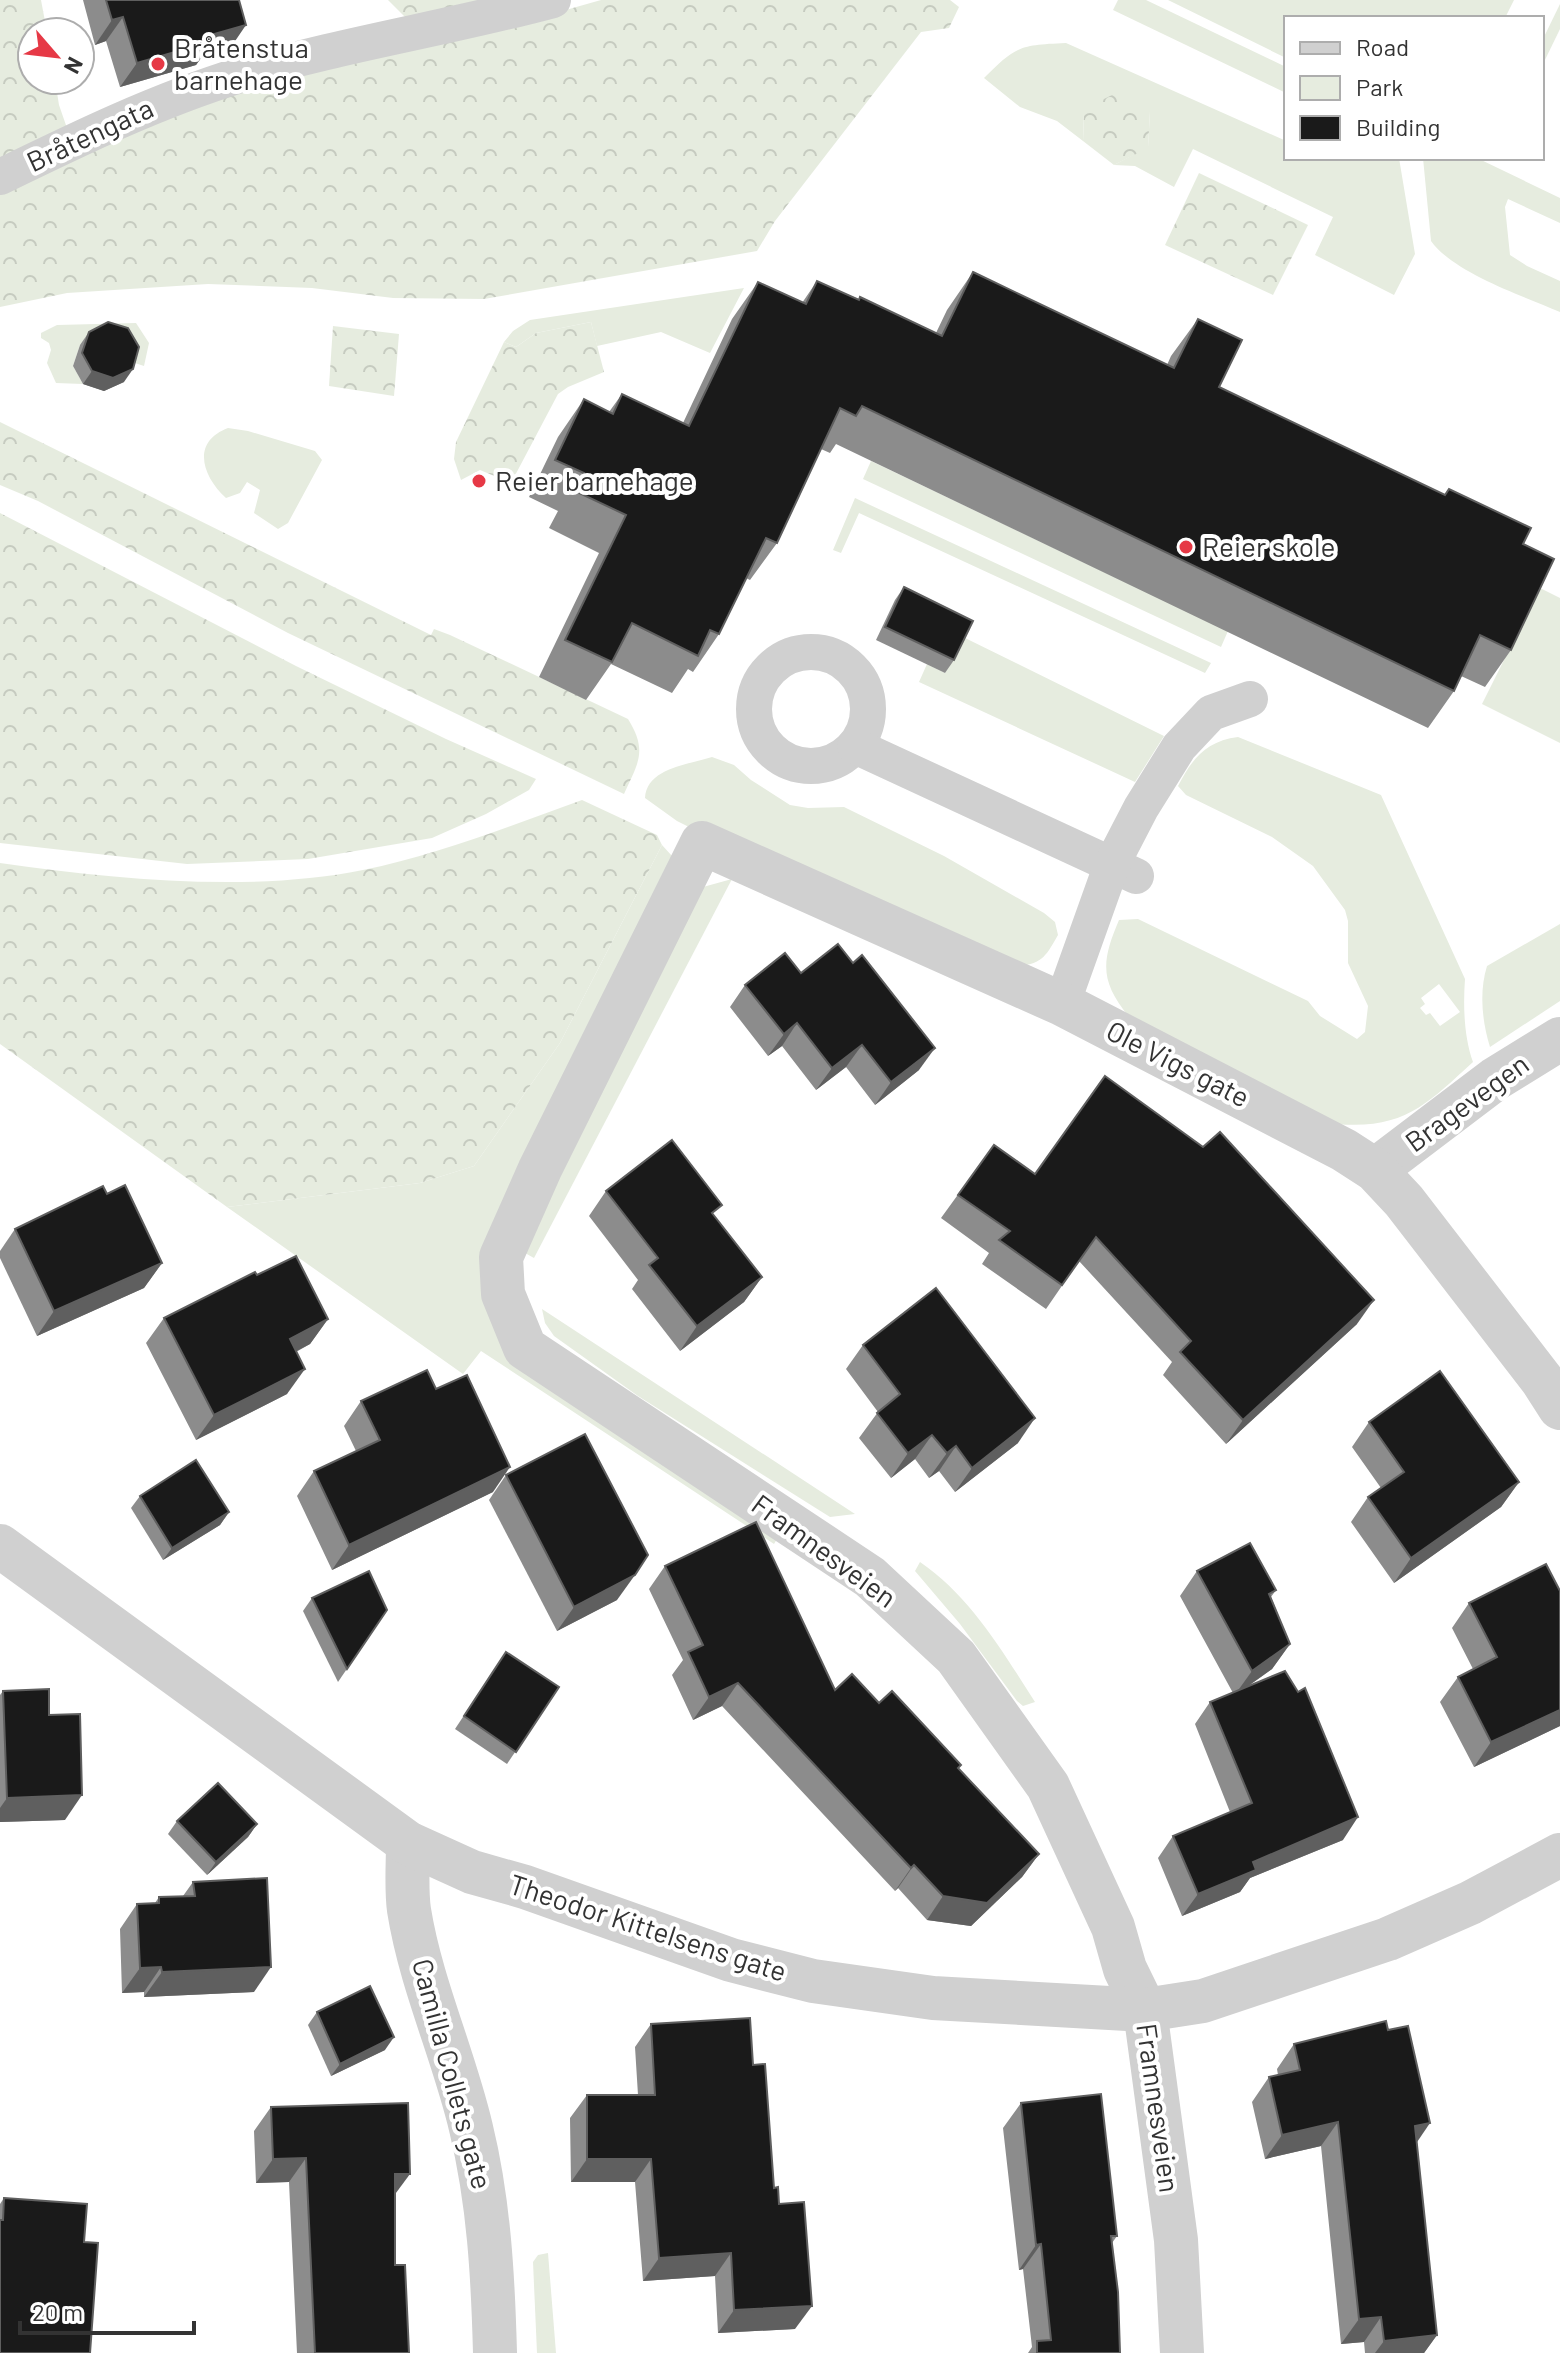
<svg xmlns="http://www.w3.org/2000/svg" width="1560" height="2353" font-family="Barlow,sans-serif">
  <style>
    .green { fill: #e6ecdf; fill-rule: evenodd }
    .forest { fill: url(#forest-crowns) }
    .lines { fill: none; stroke-linecap: round; stroke-linejoin: round }
    .service { stroke: #d0d0d0; stroke-width: 36 }
    .minor { stroke: #d0d0d0; stroke-width: 44 }
    .tertiary { stroke: #d0d0d0; stroke-width: 44 }
    .wall { fill: #8c8c8c }
    .shaded-wall { fill: #5f5f5f }
    .building { fill: #1a1a1a; stroke: #5f5f5f; stroke-width: 2 }
    .poi-dot { fill: #e63946; stroke: #fff; stroke-width: 3 }
    .labels { text-anchor: middle; stroke-width: 8; stroke-linejoin: round; paint-order: stroke }
    .poi-label { font-size: 28px; fill: #333; stroke: #fff; text-anchor: start }
    .street-label { font-size: 28px; fill: #333; stroke: #fff }
  </style>
  <defs>
    <pattern id="forest-crowns" width="20" height="18" patternUnits="userSpaceOnUse" patternTransform="scale(2)"><rect width="20" height="18" fill="#e6ecdf"/><path d="M2 6a3 3 0 1 1 6 0M12 15a3 3 0 1 1 6 0" fill="none" stroke="#c6cbc0"/></pattern>
  </defs>
  <rect width="100%" height="100%" fill="#fff"/>
  <g class="green">
    <path d="M1118,0H1146L1286,67V93L1113,10Z"/>
    <path d="M1168,0H1514L1505,18H1286V58Z"/>
    <path d="M1560,4V29L1542,66V41Z"/>
    <path d="M1066,43L1284,140L1286,138V158H1399L1415,254L1394,295L1315,255L1333,217L1193,149L1174,187L1135,166L1114,165L1148,147L1150,112L1084,113L1083,141L1057,121L1020,107L984,78C1016,46 1020,45 1066,43Z"/>
    <path d="M1423,158H1477L1560,198V223L1508,199L1505,207L1510,255L1527,266L1560,281V312C1523,296 1454,273 1431,241Z"/>
    <path d="M744,288L710,353L661,332L597,346L591,322L536,333L516,347L504,342L513,331L530,320Z"/>
    <path d="M136,323L149,343L144,366L80,345L73,366L83,384L56,383L47,363L51,350L49,343L41,338V333L57,325Z"/>
    <path d="M228,428L248,431L315,451L322,460L288,523L278,529L254,513L260,490L247,482L240,493L226,498C202,476 191,442 228,428Z"/>
    <path d="M871,461L1228,631L1221,647L863,479Z"/>
    <path d="M855,498L1211,663L1205,673L859,513L841,553L833,550Z"/>
    <path d="M1540,588L1560,598V743L1482,704Z"/>
    <path d="M963,637L1164,736L1135,782L919,682L927,664L945,673Z"/>
    <path d="M1238,737L1381,795L1465,979C1463,1006 1464,1037 1473,1062C1427,1104 1404,1130 1336,1124L1129,1017C1100,981 1101,962 1119,920L1138,919L1308,1001L1320,1016L1357,1039L1365,1032L1368,1006L1348,963V921L1345,910L1313,866L1272,837L1186,795L1178,786C1192,759 1206,741 1238,737ZM1439,984L1460,1012L1440,1026L1430,1013L1426,1015L1420,1008L1425,1004L1421,998Z"/>
    <path d="M712,757L734,765L751,780L790,805L808,808L844,807L944,856L1044,913L1055,922L1058,935C1047,954 1043,964 1019,966L707,836L677,821L645,798C647,768 687,765 712,757Z"/>
    <path d="M662,845L672,856L483,1295L783,1529L774,1544L481,1351L463,1374L227,1207L420,1183L474,1166L560,1043Z"/>
    <path d="M732,879L534,1258L525,1253V1235L703,887Z"/>
    <path d="M1560,924V1001L1490,1047C1482,1021 1479,992 1487,966Z"/>
    <path d="M542,1309L855,1514L830,1517L638,1396L554,1336L545,1323Z"/>
    <path d="M920,1562C970,1596 1003,1652 1035,1702L1023,1706L1017,1701L960,1624L915,1571Z"/>
    <path d="M548,2253L556,2353H537L533,2262L538,2255Z"/>
  </g>
  <g class="forest">
    <path d="M0,0H41L47,32H32V80H55L59,105L68,131L0,165Z"/>
    <path d="M388,0H515L410,22Z"/>
    <path d="M601,0H950L959,7L949,28L921,32L775,221L757,251L484,299L393,298L312,288L208,284L67,293L0,307V191L102,139L295,74L534,19Z"/>
    <path d="M1120,91L1150,112L1148,148L1114,165L1083,141L1084,114L1077,113L1076,106L1081,101L1090,106Z"/>
    <path d="M1199,173L1308,225L1273,295L1165,245Z"/>
    <path d="M591,322L604,372L568,387L558,394L511,483L480,470L461,480L454,459L456,442L504,342L516,347L536,333Z"/>
    <path d="M333,326L399,334L394,396L329,386Z"/>
    <path d="M0,422L431,635L434,629L450,635L628,719C648,751 638,763 624,794L288,633L38,501L0,485Z"/>
    <path d="M0,513L296,666L446,739L536,779L529,790L486,814L432,838L308,859L187,864L0,843Z"/>
    <path d="M582,800L657,835L662,845L560,1043L474,1166L420,1183L227,1207L0,1044V863C114,879 249,893 363,870C438,855 510,826 582,800Z"/>
  </g>
  <g class="lines">
    <g class="service">
      <path d="M0,177C78,139 156,101 240,75C343,44 449,28 553,0"/>
      <circle cx="811" cy="709" r="57"/>
      <path d="M855,746L1136,876"/>
      <path d="M1062,1004L1112,864L1141,808L1179,747L1211,713L1250,699"/>
    </g>
    <g class="minor">
      <path d="M1375,1170L1495,1079L1560,1039"/>
      <path d="M408,1843C408,1865 406,1889 409,1910C421,1985 454,2055 471,2128C489,2202 493,2277 495,2353"/>
      <path d="M1182,2353L1176,2240L1145,2010L1125,1969L1113,1927L1048,1786L956,1657L870,1577L525,1348L503,1294L501,1257L540,1169L702,843L1062,1004L1344,1150L1375,1170L1404,1201L1542,1380L1560,1408"/>
    </g>
    <path class="tertiary" d="M0,1546L408,1843L472,1872L525,1887L731,1960L813,1981L933,1998L1145,2010L1203,2001L1388,1939L1470,1903L1560,1855"/>
  </g>
  <g class="wall">
    <path d="M83,0H239L229,50L201,58L196,65L120,87L106,41L95,45Z"/>
    <path d="M973,272L1167,365L1171,356L1198,319L1219,387L1444,495L1449,489L1523,544L1511,650L1485,687L1461,676L1454,691L1428,728L836,444L830,453L821,449L777,543L750,580L746,578L719,634L693,672L688,669L672,693L611,664L586,700L539,677L599,553L549,528L558,511L529,497L558,437L584,399L609,412L622,394L683,423L732,319L758,282L802,303L817,281L936,333L947,310Z"/>
    <path d="M89,332L124,382L104,391L83,384L73,366L80,345Z"/>
    <path d="M904,587L954,660L945,673L876,640L895,600Z"/>
    <path d="M801,973L919,1070L875,1105L846,1067L816,1090L782,1046L768,1056L730,1007L745,985Z"/>
    <path d="M994,1145L1035,1174L1357,1324L1226,1444L1163,1375L1172,1362L1079,1261L1046,1309L982,1264L989,1253L941,1218Z"/>
    <path d="M606,1191L714,1216L762,1277L744,1302L680,1351L632,1289L638,1280L589,1216Z"/>
    <path d="M107,1194L162,1263L144,1288L37,1336L0,1258V1251L15,1229Z"/>
    <path d="M164,1318L328,1319L310,1344L296,1352L287,1394L196,1440L146,1343Z"/>
    <path d="M863,1345L1018,1443L955,1492L939,1471L929,1478L915,1459L891,1478L859,1438L878,1412L846,1369Z"/>
    <path d="M436,1389L493,1492L332,1570L297,1496L314,1471L356,1451L344,1426L361,1401Z"/>
    <path d="M1369,1422L1519,1482L1501,1507L1394,1583L1351,1522L1368,1497L1381,1488L1352,1447Z"/>
    <path d="M506,1475L617,1600L557,1631L489,1500Z"/>
    <path d="M140,1496L229,1512L220,1525L163,1560L131,1508Z"/>
    <path d="M665,1566L835,1690L879,1703L958,1768L1039,1854L1022,1877L971,1926L927,1920L898,1888L895,1891L722,1706L693,1720L672,1675L683,1660L649,1589Z"/>
    <path d="M1197,1571L1276,1590L1271,1597L1290,1644L1272,1669L1247,1687L1343,1840L1250,1878L1240,1892L1182,1916L1158,1858L1173,1836L1230,1812L1195,1724L1210,1702L1233,1693L1180,1596Z"/>
    <path d="M1560,1591V1726L1474,1767L1440,1702L1458,1677L1473,1669L1452,1628L1469,1603Z"/>
    <path d="M312,1598L387,1610L338,1682L303,1611Z"/>
    <path d="M506,1652L559,1687L507,1764L455,1729Z"/>
    <path d="M3,1691L49,1715L65,1820L0,1822V1695Z"/>
    <path d="M177,1821L257,1824L248,1837L207,1875L168,1834Z"/>
    <path d="M193,1882L254,1992L144,1997V1992L122,1993L120,1929L137,1904L155,1903L159,1897L183,1896Z"/>
    <path d="M317,2012L385,2050L331,2076L308,2025Z"/>
    <path d="M651,2024L753,2065L774,2188L779,2204L795,2329L718,2333L715,2276L643,2281L635,2182H571L570,2118L587,2095H638L635,2047Z"/>
    <path d="M1294,2044L1417,2142L1437,2335L1424,2353H1365L1364,2342L1341,2344L1321,2146L1265,2159L1252,2102L1269,2077L1278,2075L1277,2069Z"/>
    <path d="M1021,2103L1117,2236L1112,2243L1120,2353H1028L1032,2347L1023,2269L1019,2270L1003,2128Z"/>
    <path d="M271,2107L395,2195V2265L409,2353H297L289,2182L256,2183L254,2131Z"/>
    <path d="M4,2198L84,2242L0,2353V2204Z"/>
  </g>
  <g class="shaded-wall">
    <path d="M123,17L106,41L95,45L112,20Z"/>
    <path d="M246,25L229,50L201,58L196,65L120,87L137,63L211,35Z"/>
    <path d="M133,369L124,382L104,391L83,384L92,371Z"/>
    <path d="M797,1023L782,1046L768,1056L784,1034Z"/>
    <path d="M862,1045L846,1067L816,1090L832,1068Z"/>
    <path d="M935,1048L919,1070L875,1105L891,1082Z"/>
    <path d="M162,1263L144,1288L37,1336L54,1311Z"/>
    <path d="M762,1277L744,1302L680,1351L697,1326Z"/>
    <path d="M1374,1300L1357,1324L1226,1444L1243,1420Z"/>
    <path d="M328,1319L310,1344L272,1364L290,1339Z"/>
    <path d="M305,1369L287,1394L196,1440L214,1415Z"/>
    <path d="M1035,1418L1018,1443L955,1492L972,1468Z"/>
    <path d="M932,1435L915,1459L891,1478L908,1453Z"/>
    <path d="M956,1446L939,1471L929,1478L947,1453Z"/>
    <path d="M510,1467L493,1492L332,1570L349,1545Z"/>
    <path d="M1519,1482L1501,1507L1394,1583L1411,1558Z"/>
    <path d="M229,1512L220,1525L163,1560L172,1548Z"/>
    <path d="M635,1575L617,1600L557,1631L574,1607Z"/>
    <path d="M1290,1644L1272,1669L1234,1696L1252,1671Z"/>
    <path d="M738,1683L722,1706L693,1720L709,1697Z"/>
    <path d="M1560,1710V1726L1474,1767L1491,1742Z"/>
    <path d="M82,1795L65,1820L0,1822V1808L7,1798Z"/>
    <path d="M1358,1817L1343,1840L1250,1878L1240,1892L1182,1916L1198,1894L1253,1862Z"/>
    <path d="M257,1824L248,1837L207,1875L216,1862Z"/>
    <path d="M1039,1854L1022,1877L971,1926L927,1920L943,1896Z"/>
    <path d="M914,1865L898,1888L895,1891L911,1868Z"/>
    <path d="M161,1967L144,1992L122,1993L140,1968Z"/>
    <path d="M271,1967L254,1992L144,1997L162,1972Z"/>
    <path d="M394,2037L385,2050L331,2076L340,2064Z"/>
    <path d="M1338,2122L1321,2146L1265,2159L1282,2135Z"/>
    <path d="M1430,2123L1413,2148L1415,2126Z"/>
    <path d="M306,2158L289,2182L256,2183L273,2159Z"/>
    <path d="M587,2159H651L635,2182H571Z"/>
    <path d="M395,2174H410L393,2197Z"/>
    <path d="M1041,2244L1023,2269L1019,2270L1036,2245Z"/>
    <path d="M731,2253L715,2276L643,2281L659,2258Z"/>
    <path d="M812,2306L795,2329L718,2333L734,2310Z"/>
    <path d="M1381,2317L1364,2342L1341,2344L1359,2319Z"/>
    <path d="M1437,2335L1424,2353H1375L1384,2341Z"/>
  </g>
  <g class="building">
    <path d="M106,0H239L246,25L211,35L213,41L137,63L123,17L112,20Z"/>
    <path d="M973,272L1174,368L1198,319L1242,340L1219,387L1445,495L1449,489L1531,528L1523,544L1554,559L1511,650L1480,635L1454,691L862,406L856,416L840,408L777,543L766,538L719,634L710,630L698,656L632,623L612,662L565,640L626,515L575,491L584,473L555,460L584,399L613,414L622,394L689,426L758,282L806,304L817,281L859,300L860,297L942,336Z"/>
    <path d="M108,322L128,328L139,347L133,369L113,378L92,371L82,353L89,332Z"/>
    <path d="M904,587L973,621L954,660L885,627Z"/>
    <path d="M838,944L853,963L862,955L935,1048L891,1082L862,1045L832,1068L797,1023L784,1034L745,985L785,953L801,973Z"/>
    <path d="M1105,1076L1203,1147L1220,1132L1374,1300L1243,1420L1180,1352L1191,1341L1096,1237L1062,1285L999,1240L1010,1231L958,1195L994,1145L1035,1174Z"/>
    <path d="M672,1140L722,1205L712,1213L762,1277L697,1326L649,1265L658,1258L606,1191Z"/>
    <path d="M125,1185L162,1263L54,1311L15,1229L103,1186L107,1194Z"/>
    <path d="M296,1256L328,1319L290,1339L305,1369L214,1415L164,1318L255,1272L257,1275Z"/>
    <path d="M936,1288L1035,1418L972,1468L956,1446L947,1453L932,1435L908,1453L877,1413L900,1394L863,1345Z"/>
    <path d="M427,1370L436,1389L467,1375L510,1467L349,1545L314,1471L380,1440L361,1401Z"/>
    <path d="M1440,1371L1519,1482L1411,1558L1368,1497L1404,1472L1369,1422Z"/>
    <path d="M585,1434L648,1555L635,1575L574,1607L506,1475Z"/>
    <path d="M196,1460L229,1512L172,1548L140,1496Z"/>
    <path d="M756,1522L835,1690L852,1674L879,1703L892,1691L961,1765L958,1768L1039,1854L987,1903L943,1896L914,1865L911,1868L738,1683L709,1697L688,1652L703,1645L665,1566Z"/>
    <path d="M1250,1543L1276,1590L1269,1594L1290,1644L1252,1671L1197,1571Z"/>
    <path d="M1546,1564L1560,1591V1710L1491,1742L1458,1677L1497,1657L1469,1603Z"/>
    <path d="M369,1571L387,1610L347,1669L312,1598Z"/>
    <path d="M506,1652L559,1687L516,1752L464,1716Z"/>
    <path d="M1285,1671L1298,1692L1305,1688L1358,1817L1253,1862L1256,1870L1198,1894L1173,1836L1252,1803L1210,1702Z"/>
    <path d="M49,1689V1715L80,1714L82,1795L7,1798L3,1691Z"/>
    <path d="M218,1783L257,1824L216,1862L177,1821Z"/>
    <path d="M267,1878L271,1967L162,1972L161,1967L140,1968L137,1904L159,1903V1897L195,1896L193,1882Z"/>
    <path d="M370,1986L394,2037L340,2064L317,2012Z"/>
    <path d="M750,2018L753,2065L765,2064L774,2188L778,2187L779,2204L804,2202L812,2306L734,2310L731,2253L659,2258L651,2159H587V2095H655L651,2024Z"/>
    <path d="M1386,2021L1388,2030L1408,2026L1430,2123L1415,2126L1437,2335L1384,2341L1381,2317L1359,2319L1338,2122L1282,2135L1269,2077L1300,2070L1294,2044Z"/>
    <path d="M1101,2094L1117,2236H1111L1118,2292L1120,2353H1037V2341L1051,2340L1041,2244L1036,2245L1021,2103Z"/>
    <path d="M408,2103L410,2174H395V2265H405L409,2353H315L306,2158L273,2159L271,2107Z"/>
    <path d="M4,2198L87,2204L84,2242L98,2243L90,2353H0V2220H3Z"/>
  </g>
  <g class="poi-dot">
    <circle cx="158" cy="64" r="8"/>
    <circle cx="479" cy="481" r="8"/>
    <circle cx="1186" cy="547" r="8"/>
  </g>
  <g class="labels">
    <g class="poi-label">
      <text x="174" y="58">Bråtenstua<tspan x="174" dy="32">barnehage</tspan></text>
      <text x="495" y="491">Reier barnehage</text>
      <text x="1202" y="557">Reier skole</text>
    </g>
    <g class="street-label">
      <text transform="translate(90 135) rotate(-25)" y="10">Bråtengata</text>
      <text transform="translate(1178 1064) rotate(27)" y="10">Ole Vigs gate</text>
      <text transform="translate(1467 1103) rotate(-36)" y="10">Bragevegen</text>
      <text transform="translate(824 1551) rotate(36)" y="10">Framnesveien</text>
      <text transform="translate(648 1928) rotate(18)" y="10">Theodor Kittelsens gate</text>
      <text transform="translate(452 2074) rotate(75)" y="10">Camilla Collets gate</text>
      <text transform="translate(1158 2108) rotate(82)" y="10">Framnesveien</text>
    </g>
  </g>
  <rect x="1284" y="16" width="260" height="144" fill="#ffffff" stroke="#adadad" stroke-width="2"/>
  <rect x="1300" y="42" width="40" height="12" fill="#d0d0d0" stroke="#adadad" stroke-width="2"/>
  <text x="1356" y="56" font-size="24" fill="#333333">Road</text>
  <rect x="1300" y="76" width="40" height="24" fill="#e6ecdf" stroke="#adadad" stroke-width="2"/>
  <text x="1356" y="96" font-size="24" fill="#333333">Park</text>
  <rect x="1300" y="116" width="40" height="24" fill="#1a1a1a" stroke="#adadad" stroke-width="2"/>
  <text x="1356" y="136" font-size="24" fill="#333333">Building</text>
  <g transform="translate(56 56) rotate(118)"><circle r="38" fill="#ffffff" stroke="#adadad" stroke-width="2"/>
  <path d="M0-6L14 30L0 20L-14 30Z" fill="#e63946"/>
  <text y="-12" font-size="22" font-weight="bold" text-anchor="middle" fill="#333333">N</text>
  </g>
  <path d="M20 2321v12h174v-12" fill="none" stroke="#333333" stroke-width="4"/>
  <text x="32" y="2321" font-size="24" fill="#333333" stroke="#ffffff" stroke-width="6" paint-order="stroke">20 m</text>
</svg>
